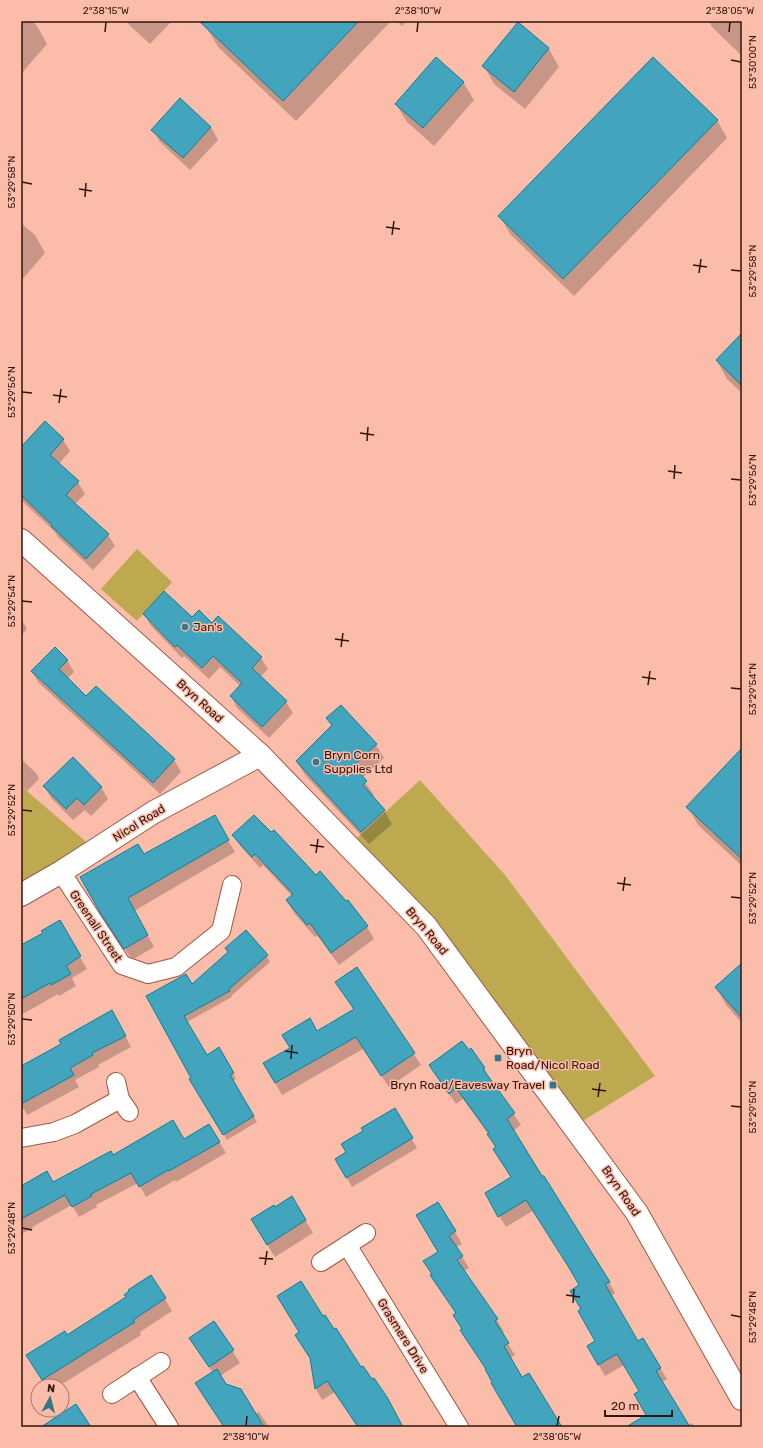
<svg xmlns="http://www.w3.org/2000/svg" width="763" height="1448" font-family="Rubik,sans-serif">
  <style>
    .green { fill: #bca950 }
    .shadow { fill: #0003 }
    .building { fill: #42a5bd; stroke: #088098 }
    .lines { fill: none; stroke-linecap: round; stroke-linejoin: round }
    .street-casing { stroke: #9d5844; stroke-width: 20 }
    .secondary-casing { stroke: #9d5844; stroke-width: 24 }
    .street { stroke: #fff; stroke-width: 18 }
    .secondary { stroke: #fff; stroke-width: 22 }
    .ticks { fill: none; stroke: #32150d; stroke-width: 1.5 }
    .poi-dot { fill: #347788; stroke: #fbbca9; stroke-width: 1.5 }
    .labels { text-anchor: middle; stroke-width: 3; stroke-linejoin: round; paint-order: stroke }
    .poi-label { font-size: 12px; fill: #32150d; stroke: #fbbca9; text-anchor: start }
    .street-label { font-size: 12px; fill: #32150d; stroke: #fbbca9 }
    .neatline { fill: none; stroke: #32150d; stroke-width: 1.5 }
    .ticks-label { font-size: 10px; text-anchor: middle; fill: #32150d }
  </style>
  <rect width="100%" height="100%" fill="#fbbca9"/>
  <g class="green">
    <path d="M137,549L172,582L137,621L101,589Z"/>
    <path d="M420,780L505,875L655,1076L581,1122L355,840Z"/>
    <path d="M21,786L92,847L21,886Z"/>
  </g>
  <g class="shadow">
    <path d="M21,21H32L37,26L47,44L21,74Z"/>
    <path d="M125,21H172L150,44Z"/>
    <path d="M212,21H391L296,121L219,48L206,27Z"/>
    <path d="M397,21H406L402,26Z"/>
    <path d="M709,21H742V56L712,27Z"/>
    <path d="M518,24L549,49L559,67L525,109L494,84L484,66Z"/>
    <path d="M463,82L474,100L434,146L407,122L396,104Z"/>
    <path d="M717,120L727,138L574,296L510,234L500,216Z"/>
    <path d="M211,127L218,140L190,170L160,142L153,130Z"/>
    <path d="M21,223L35,235L45,253L21,281Z"/>
    <path d="M742,335V393L727,379L717,361Z"/>
    <path d="M63,440L70,451L59,464L78,482L85,494L75,504L108,535L115,546L93,570L59,538L54,531L21,500V449Z"/>
    <path d="M144,614L192,618L212,625L261,658L268,669L260,677L286,702L293,713L269,738L237,708L231,696L240,686L220,667L209,679L184,656L182,658L151,626Z"/>
    <path d="M21,619L27,629L21,636Z"/>
    <path d="M67,660L74,672L67,679L86,698L174,760L181,772L160,794L39,683L32,672Z"/>
    <path d="M341,707L376,745L384,758L362,778L374,795L372,797L384,810L392,824L369,844L305,775L297,762L332,726L327,718Z"/>
    <path d="M742,749V866L698,825L688,807Z"/>
    <path d="M21,759L36,773L39,779L27,791L21,785Z"/>
    <path d="M44,786L101,787L108,799L91,816L85,810L73,820L51,798Z"/>
    <path d="M214,816L235,852L134,911L154,947L132,960L110,927L144,856Z"/>
    <path d="M233,835L315,876L346,902L348,901L367,927L374,939L339,965L317,935L315,937L294,913L287,901L292,896L263,865L260,868L241,847Z"/>
    <path d="M59,921L87,969L72,978L76,986L59,996L58,994L21,1015V946L44,933Z"/>
    <path d="M226,948L267,956L270,962L231,996L232,997L187,1022L207,1056L219,1049L236,1079L232,1081L257,1122L227,1140L191,1080L192,1079L147,996L192,985L229,953Z"/>
    <path d="M742,965V1023L726,1005L716,987Z"/>
    <path d="M357,968L421,1065L389,1087L363,1049L282,1095L264,1064L354,1010L336,982Z"/>
    <path d="M118,1023L131,1047L98,1065L99,1067L75,1080L79,1087L27,1115L24,1109L21,1110V1067Z"/>
    <path d="M430,1066L484,1068L490,1080L521,1125L513,1131L609,1282L615,1293L611,1296L637,1342L660,1368L667,1379L662,1382L688,1425L692,1423L695,1427H628L648,1415L641,1392L624,1365L605,1376L588,1346L597,1342L582,1310L580,1286L534,1210L506,1227L486,1194L512,1178L488,1134L463,1099L456,1104Z"/>
    <path d="M394,1109L417,1148L352,1187L336,1159L347,1153L365,1132Z"/>
    <path d="M209,1125L226,1153L176,1182L175,1180L146,1197L138,1183L96,1205L97,1207L79,1217L72,1205L32,1227L33,1228L21,1234V1187L53,1183L113,1156L183,1140Z"/>
    <path d="M292,1198L313,1233L275,1257L259,1232L275,1208Z"/>
    <path d="M438,1203L462,1244L456,1247L469,1268L464,1271L497,1320L504,1332L501,1333L515,1355L510,1358L522,1378L560,1427H517L487,1369L463,1329L456,1314L431,1275L439,1252Z"/>
    <path d="M151,1276L172,1311L140,1332L141,1335L59,1386H46L35,1368L66,1336L127,1298Z"/>
    <path d="M323,1318L361,1368L402,1427H359L335,1392L322,1400L316,1389L311,1360L296,1335Z"/>
    <path d="M214,1322L240,1363L220,1376L225,1384L255,1414L259,1412L269,1427H224L203,1395L213,1373L190,1338Z"/>
  </g>
  <g class="building">
    <path d="M199,21H359L283,101Z"/>
    <path d="M518,22L549,48L514,92L482,66Z"/>
    <path d="M436,57L464,82L423,128L395,104Z"/>
    <path d="M653,57L718,120L563,279L498,216Z"/>
    <path d="M180,98L211,127L183,158L151,130Z"/>
    <path d="M742,333V386L716,360Z"/>
    <path d="M45,421L64,439L50,455L79,481L66,495L109,534L86,559L51,526L52,525L21,495V447Z"/>
    <path d="M164,591L192,617L199,610L212,623L218,616L262,657L252,668L287,701L262,727L230,696L242,683L213,656L202,668L177,645L175,647L143,614Z"/>
    <path d="M55,647L68,660L59,669L86,696L96,686L175,759L153,783L31,671Z"/>
    <path d="M341,705L377,744L353,766L367,781L363,785L385,810L361,832L296,761L332,725L326,718Z"/>
    <path d="M742,748V859L686,807Z"/>
    <path d="M73,757L102,787L84,805L77,798L66,809L43,786Z"/>
    <path d="M215,815L229,840L128,898L148,935L124,949L101,914L80,877L138,844L144,854Z"/>
    <path d="M254,815L271,832L274,830L316,875L320,871L346,901L348,900L368,926L331,953L310,923L307,925L286,900L293,894L255,854L252,857L232,835Z"/>
    <path d="M60,920L81,956L66,966L71,974L51,985L50,983L21,999V945L43,933L41,931Z"/>
    <path d="M246,930L268,955L229,989L230,991L184,1016L207,1055L219,1047L234,1073L230,1075L254,1116L223,1135L189,1079L191,1078L146,996L186,974L192,984L228,952L225,948Z"/>
    <path d="M742,963V1018L715,987Z"/>
    <path d="M357,967L415,1053L381,1076L356,1037L275,1083L263,1063L290,1048L282,1035L310,1018L317,1031L354,1009L335,982Z"/>
    <path d="M112,1010L126,1036L92,1053L93,1055L70,1068L74,1075L21,1104V1066L61,1044L59,1040Z"/>
    <path d="M462,1041L469,1050L471,1048L485,1068L483,1069L515,1113L507,1119L542,1176H544L610,1282L605,1284L638,1341L643,1338L661,1368L656,1371L690,1427H626L646,1415L634,1394L639,1391L617,1354L598,1365L587,1346L595,1341L578,1311L581,1309L570,1291L579,1285L568,1266L526,1200L498,1217L485,1193L511,1177L493,1149L496,1147L487,1134L489,1133L456,1088L449,1094L429,1065Z"/>
    <path d="M395,1108L413,1138L346,1178L335,1159L346,1152L341,1144L363,1131L361,1128Z"/>
    <path d="M173,1120L184,1139L209,1124L220,1142L169,1171L168,1170L139,1187L131,1173L91,1194L92,1196L72,1207L65,1195L21,1219V1186L47,1171L53,1182L111,1151L113,1155Z"/>
    <path d="M292,1196L306,1220L267,1245L251,1219L274,1205L275,1207Z"/>
    <path d="M438,1202L456,1231L449,1236L463,1256L457,1260L498,1319L495,1321L509,1343L504,1346L522,1377L529,1373L562,1427H517L491,1383L492,1382L485,1369H486L460,1330L462,1329L453,1315L456,1313L430,1275L432,1274L423,1261L438,1252L416,1215Z"/>
    <path d="M151,1275L166,1298L133,1320L135,1322L42,1380L26,1355L65,1331L67,1335L126,1297L124,1295L129,1291L128,1290Z"/>
    <path d="M301,1281L323,1316L325,1315L334,1329L336,1328L361,1367L363,1366L372,1379L374,1378L387,1397L403,1427H358L327,1381L315,1389L310,1358L295,1335L299,1332L277,1296Z"/>
    <path d="M214,1321L234,1350L209,1367L189,1338Z"/>
    <path d="M217,1369L226,1384L241,1389L264,1427H224L195,1383Z"/>
    <path d="M76,1404L91,1427H41Z"/>
  </g>
  <g class="lines">
    <g class="street-casing">
      <g id="street">
        <path d="M61,872L122,965L148,974L176,967L221,931L232,885"/>
        <path d="M116,1082L120,1099L129,1112"/>
        <path d="M21,1138L54,1132L75,1124L120,1099"/>
        <path d="M347,1245L459,1427"/>
        <path d="M321,1262L366,1233"/>
        <path d="M137,1377L169,1427"/>
        <path d="M112,1394L161,1362"/>
      </g>
    </g>
    <g class="secondary-casing">
      <g id="secondary">
        <path d="M21,540L260,755L426,926L637,1213L742,1399"/>
        <path d="M21,895L61,872L154,812L260,755"/>
      </g>
    </g>
    <use href="#street" class="street"/>
    <use href="#secondary" class="secondary"/>
  </g>
  <path class="ticks" d="M105,32L106,22M417,32L418,22M729,32L730,22M731,60L741,62M22,182L32,184M79,189L92,191M85,197L86,183M386,227L400,229M392,235L394,221M693,265L707,267M731,270L741,271M699,273L701,259M22,392L32,393M53,395L67,397M59,403L61,389M360,433L374,435M367,441L368,427M668,471L682,473M674,479L675,465M731,479L741,480M22,601L32,602M335,639L349,641M341,647L343,633M642,677L656,679M648,685L650,671M731,688L741,689M22,810L32,811M310,845L324,847M316,853L318,839M617,883L631,885M623,891L625,877M731,897L741,898M22,1019L32,1020M285,1051L298,1053M291,1059L292,1045M592,1089L606,1091M598,1097L600,1083M731,1106L741,1107M22,1228L32,1230M259,1258L273,1259M265,1265L267,1251M566,1295L580,1297M573,1303L574,1289M731,1315L741,1317M246,1426L247,1416M557,1426L559,1416"/>
  <g class="poi-dot">
    <circle cx="185" cy="627" r="4"/>
    <circle cx="316" cy="762" r="4"/>
    <rect x="494" y="1054" width="8" height="8" rx="2"/>
    <rect x="549" y="1081" width="8" height="8" rx="2"/>
  </g>
  <g class="labels">
    <g class="poi-label">
      <text x="193" y="631">Jan's</text>
      <text x="324" y="759">Bryn Corn<tspan x="324" dy="14">Supplies Ltd</tspan></text>
      <text x="506" y="1055">Bryn<tspan x="506" dy="14">Road/Nicol Road</tspan></text>
      <text x="545" y="1089" text-anchor="end">Bryn Road/Eavesway Travel</text>
    </g>
    <g class="street-label">
      <text transform="translate(200 701) rotate(42)" y="4">Bryn Road</text>
      <text transform="translate(139 823) rotate(-32)" y="4">Nicol Road</text>
      <text transform="translate(96 926) rotate(56)" y="4">Greenall Street</text>
      <text transform="translate(427 931) rotate(50)" y="4">Bryn Road</text>
      <text transform="translate(621 1191) rotate(55)" y="4">Bryn Road</text>
      <text transform="translate(403 1336) rotate(58)" y="4">Grasmere Drive</text>
    </g>
  </g>
  <rect width="763" height="1448" fill="none" stroke="#fbbca9" stroke-width="44"/>
  <g transform="translate(50 1398) rotate(7)"><circle r="19" fill="#fbbca9" stroke="#ab796b"/>
  <path d="M0-3L7 15L0 10L-7 15Z" fill="#347788"/>
  <text y="-6" font-size="11" font-weight="bold" text-anchor="middle" fill="#32150d">N</text>
  </g>
  <path d="M605 1410v6h67v-6" fill="none" stroke="#32150d" stroke-width="2"/>
  <text x="611" y="1410" font-size="12" fill="#32150d" stroke="#fbbca9" stroke-width="3" paint-order="stroke">20 m</text>
  <rect x="22" y="22" width="719" height="1404" class="neatline"/>
  <g class="ticks-label">
    <text x="106" y="14">2°38'15"W</text>
    <text x="418" y="14">2°38'10"W</text>
    <text x="730" y="14">2°38'05"W</text>
    <text transform="translate(752 62) rotate(-90)" y="4">53°30'00"N</text>
    <text transform="translate(11 182) rotate(-90)" y="4">53°29'58"N</text>
    <text transform="translate(752 271) rotate(-90)" y="4">53°29'58"N</text>
    <text transform="translate(11 392) rotate(-90)" y="4">53°29'56"N</text>
    <text transform="translate(752 480) rotate(-90)" y="4">53°29'56"N</text>
    <text transform="translate(11 601) rotate(-90)" y="4">53°29'54"N</text>
    <text transform="translate(752 689) rotate(-90)" y="4">53°29'54"N</text>
    <text transform="translate(11 810) rotate(-90)" y="4">53°29'52"N</text>
    <text transform="translate(752 898) rotate(-90)" y="4">53°29'52"N</text>
    <text transform="translate(11 1019) rotate(-90)" y="4">53°29'50"N</text>
    <text transform="translate(752 1107) rotate(-90)" y="4">53°29'50"N</text>
    <text transform="translate(11 1228) rotate(-90)" y="4">53°29'48"N</text>
    <text transform="translate(752 1317) rotate(-90)" y="4">53°29'48"N</text>
    <text x="246" y="1440">2°38'10"W</text>
    <text x="557" y="1440">2°38'05"W</text>
  </g>
</svg>
